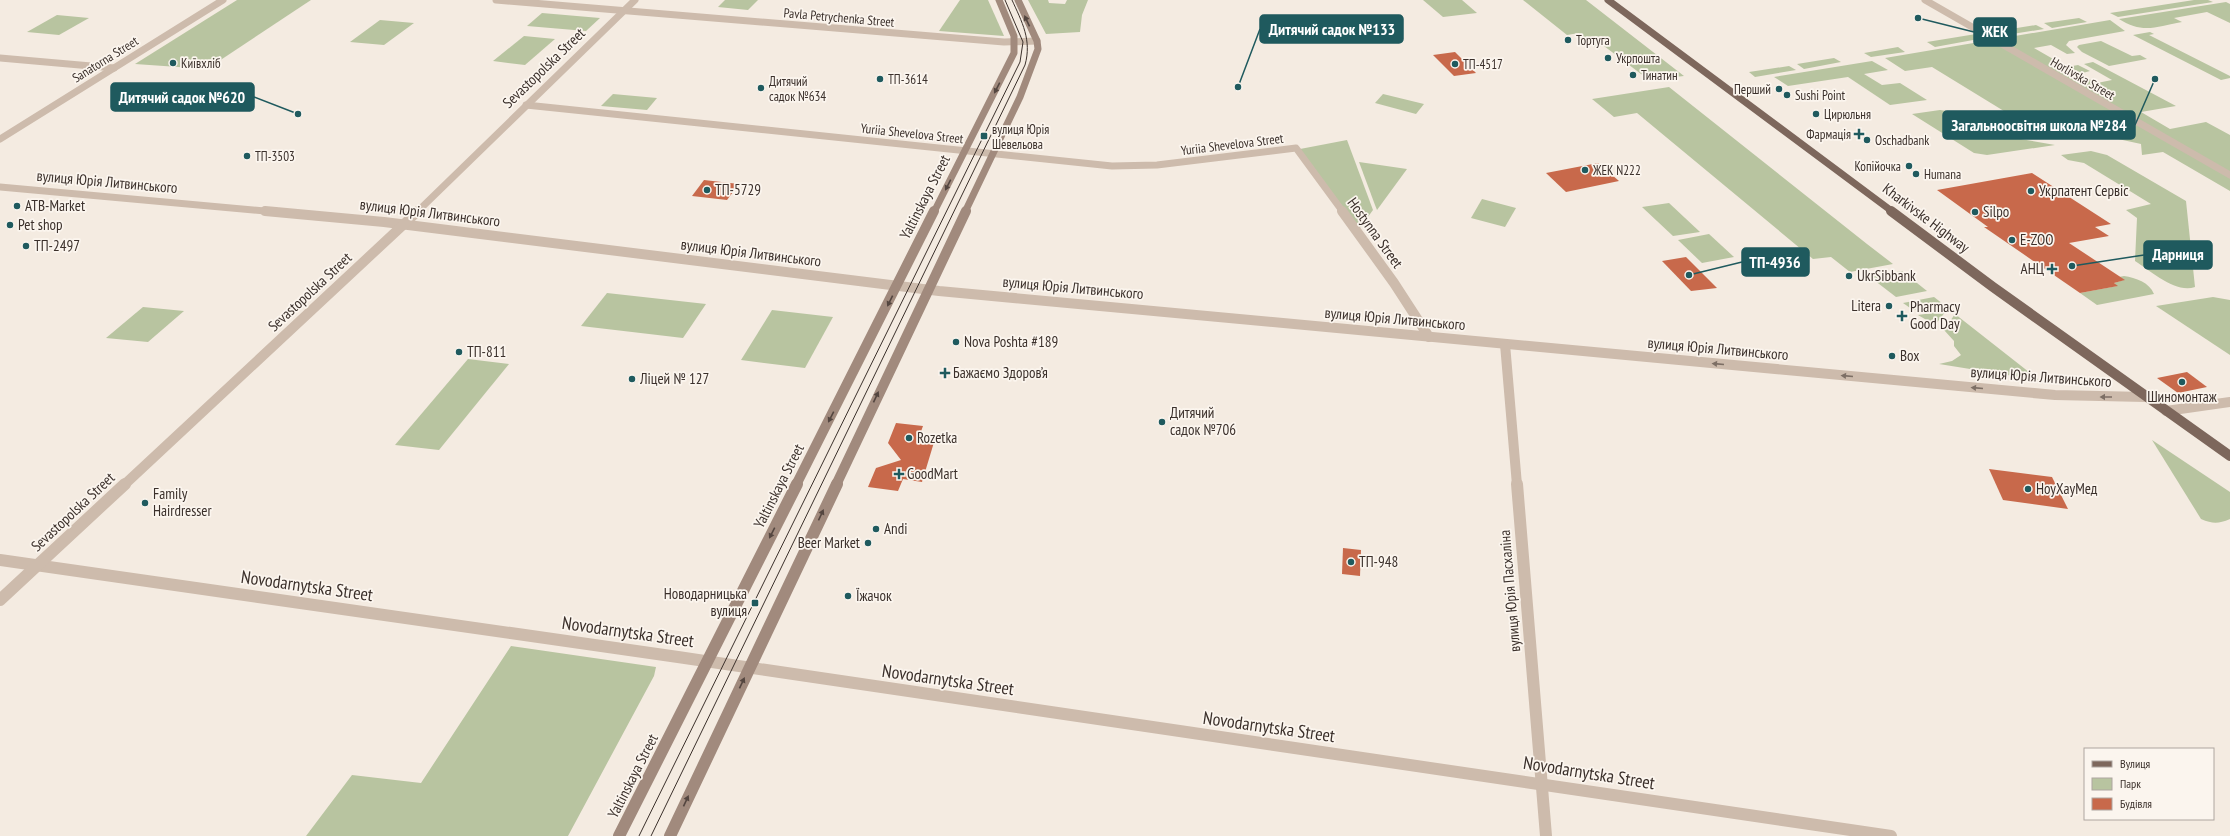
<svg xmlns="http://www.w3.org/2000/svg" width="2230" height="836" font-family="'PT Sans Narrow',sans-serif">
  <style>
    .green { fill: #b8c4a0 }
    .building { fill: #c8694b }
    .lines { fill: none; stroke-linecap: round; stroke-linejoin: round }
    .street-far2 { stroke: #cdbbac; stroke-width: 7 }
    .street-far1 { stroke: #cdbbac; stroke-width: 10 }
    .street { stroke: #cdbbac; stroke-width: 12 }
    .secondary-far2 { stroke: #a18a7d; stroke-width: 7 }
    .secondary-far1 { stroke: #a18a7d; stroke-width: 10 }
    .secondary { stroke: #a18a7d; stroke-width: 12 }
    .primary-far1 { stroke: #7d675c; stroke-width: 7 }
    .primary { stroke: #7d675c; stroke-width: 10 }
    .tram { stroke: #3b302b; stroke-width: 1 }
    .oneway { fill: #544640 }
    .oneway2 { fill: #7d6f65 }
    .poi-dot { fill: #1f5a5e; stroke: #fbf5ee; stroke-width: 1.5 }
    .labels { text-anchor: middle; stroke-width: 3.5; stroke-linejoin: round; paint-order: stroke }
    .far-street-label { font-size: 13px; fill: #3b302b; stroke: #fbf5ee }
    .far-poi-label { font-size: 13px; fill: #3b302b; stroke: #fbf5ee; text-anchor: start }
    .street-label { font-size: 15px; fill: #3b302b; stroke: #fbf5ee }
    .poi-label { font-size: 15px; fill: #3b302b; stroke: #fbf5ee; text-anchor: start }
    .near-street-label { font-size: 18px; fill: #3b302b; stroke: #fbf5ee }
    .leader { fill: none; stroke: #1f5a5e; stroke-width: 1.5 }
    .callout-dot { fill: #1f5a5e; stroke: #fbf5ee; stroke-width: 1.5 }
    .callout { fill: #1f5a5e; stroke: #1f5a5e; stroke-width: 1.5 }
    .callout-label { font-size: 16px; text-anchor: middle; font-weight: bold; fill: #fff }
  </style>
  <rect width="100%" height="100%" fill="#f4ebe1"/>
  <g class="green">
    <path d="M237,0H311L207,69L135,64Z"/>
    <path d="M725,0H758L748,10L718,7Z"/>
    <path d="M960,0H988L1004,36L939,31Z"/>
    <path d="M1028,0H1048L1049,3L1065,4L1067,0H1088L1082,15L1080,32L1046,34Z"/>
    <path d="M1423,0H1462L1477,13L1443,17Z"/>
    <path d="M1523,0H1586L1684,76L1649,80L1604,46L1595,47L1579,33L1567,35Z"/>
    <path d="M2194,0H2208L2213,2L2118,17L2110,13Z"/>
    <path d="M2226,2L2230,4V23L2207,12L2174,18L2182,22C2156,27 2142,34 2119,19Z"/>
    <path d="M542,13L600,18L586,31L527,26Z"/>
    <path d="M57,15L89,18L59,35L27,32Z"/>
    <path d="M2079,18L2087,22L2052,28L2044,23Z"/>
    <path d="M380,20L414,23L384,45L350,42Z"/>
    <path d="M2110,20L2125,31L2069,41L2066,45L2075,53L2067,54L2051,45L2034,48L2067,67L2078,65L2090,71L2079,74L2097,83L2112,80L2084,64L2093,62L2176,106L2141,112L2170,129L2206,122L2230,135V191L2163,152L2142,155L2141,144L2012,116L1932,67L1905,71L1885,58Z"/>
    <path d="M2036,25L2044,29L2006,35L1998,31Z"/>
    <path d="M2150,32L2154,34L2149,35L2230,76V78L2221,80L2133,35Z"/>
    <path d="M1976,34L1984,38L1935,47L1927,42Z"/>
    <path d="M524,36L555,39L525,65L493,61Z"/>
    <path d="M2101,41L2132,56L2140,55L2147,59L2109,66L2082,52L2077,47L2079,45Z"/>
    <path d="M1898,47L1905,52L1871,57L1864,53Z"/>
    <path d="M1834,58L1841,62L1804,69L1797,64Z"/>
    <path d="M1872,61L1888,70L1864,74L1882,85L1900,83L1927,100L1890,105L1848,77L1788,86L1774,77Z"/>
    <path d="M1789,66L1796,70L1755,77L1749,72Z"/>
    <path d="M1669,87L1867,244L1893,264L1850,272L1831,257L1813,259L1637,113L1614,117L1592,99Z"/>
    <path d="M613,94L657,98L647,110L601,106Z"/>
    <path d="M1383,94L1424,104L1416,114L1375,103Z"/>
    <path d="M1940,110C1954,111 1963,121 1976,127C2000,137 2029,140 2055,145L1987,155L1974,153L1912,114Z"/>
    <path d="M1347,140L1373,210L1359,229L1300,149Z"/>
    <path d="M2091,151L2107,155L2186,201L2195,287C2176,294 2151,271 2135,261L2137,218L2126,210L2151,204L2084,163L2068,160L2061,155Z"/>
    <path d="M1359,162L1407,169L1377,210L1375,205Z"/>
    <path d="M1482,199L1516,208L1505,227L1471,218Z"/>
    <path d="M1669,203L1700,232L1673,236L1642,207Z"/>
    <path d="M1709,234L1734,257L1702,263L1678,240Z"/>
    <path d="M1902,271L1927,291L1896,297L1870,277Z"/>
    <path d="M2124,276C2136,278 2149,282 2154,294L2097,305L2080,293L2117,286L2114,283L2124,280L2119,277Z"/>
    <path d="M607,293L706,304L683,338L581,326Z"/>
    <path d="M1934,297L1943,304L1913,310L1903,303Z"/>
    <path d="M2213,297L2230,300V355L2156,306Z"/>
    <path d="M143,307L184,311L148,342L106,338Z"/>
    <path d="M772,310L833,317L805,368L741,360Z"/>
    <path d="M1946,311L1935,325L1918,315Z"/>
    <path d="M1955,314L2039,380L1939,364L1952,361L1961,355L1954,346V341L1944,330Z"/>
    <path d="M468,359L509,364L439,450L395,445Z"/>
    <path d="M2152,440L2230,492V519C2218,524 2213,524 2201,519Z"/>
    <path d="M511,646L656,667L654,676L568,836H306L352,775L421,783Z"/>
  </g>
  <g class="building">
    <path d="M1455,52L1476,73L1454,76L1433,55Z"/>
    <path d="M1598,163L1619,181L1566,192L1546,173Z"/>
    <path d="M2032,173L2111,224L2095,227L2109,236L2069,243L2125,280L2114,283L2118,286L2080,293L1984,227H1988L1937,190Z"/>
    <path d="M704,180L739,184L727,200L692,196Z"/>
    <path d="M1686,257L1717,288L1691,291L1662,261Z"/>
    <path d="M2187,372L2207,387L2178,393L2157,378Z"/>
    <path d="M896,423L923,426L919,437L935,439L922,482L903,479L898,491L868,487L876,468L901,460L888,443Z"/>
    <path d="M1989,469L2052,477L2068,509L2003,500Z"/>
    <path d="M1343,548L1361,550L1360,576L1342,574Z"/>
  </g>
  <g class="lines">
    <g class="street-far2">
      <path d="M496,0L1004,42L1037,41"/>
      <path d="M1925,0L2230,175"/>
      <path d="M0,58L114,68"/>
      <path d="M526,105L1112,166L1157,165L1296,148L1343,212"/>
      <path d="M0,139L223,0"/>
      <path d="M0,187L276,212"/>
      <path d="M417,212L635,0"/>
    </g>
    <g class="street-far1">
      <path d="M265,211L384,222L939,291L2055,395L2145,397"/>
      <path d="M1342,211L1394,283L1429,337"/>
      <path d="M1505,344L1517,485"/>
      <path d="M2166,411L2230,402"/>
      <path d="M124,485L418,211"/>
    </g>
    <g class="street">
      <path d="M1517,484L1546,836"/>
      <path d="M0,560L678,657L1891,836"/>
      <path d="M0,600L125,484"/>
    </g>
    <g class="secondary-far2">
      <path d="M934,212L1014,53V36L999,0"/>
      <path d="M965,212L1020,97L1038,49L1037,41L1018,0"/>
    </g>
    <g class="secondary-far1">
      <path d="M796,485L934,211"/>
      <path d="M836,485L966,211"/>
    </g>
    <g class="secondary">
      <path d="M619,836L797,484"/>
      <path d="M670,836L837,484"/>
    </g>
    <path class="primary-far1" d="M1608,0L1893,212"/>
    <path class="primary" d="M1891,211L1993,287L2230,456"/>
    <g class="tram">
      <path d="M639,836L1020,62L1023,42L1005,0"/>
      <path d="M651,836L1025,65C1032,40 1022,22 1012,0"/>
    </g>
  </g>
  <defs><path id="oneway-solid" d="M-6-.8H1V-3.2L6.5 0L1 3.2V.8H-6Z"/></defs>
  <g class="oneway">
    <use href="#oneway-solid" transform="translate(1027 21) rotate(-115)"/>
    <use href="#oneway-solid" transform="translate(997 88) rotate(117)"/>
    <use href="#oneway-solid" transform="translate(948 185) rotate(117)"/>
    <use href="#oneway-solid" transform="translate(890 301) rotate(116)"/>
    <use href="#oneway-solid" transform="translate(876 397) rotate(-65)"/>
    <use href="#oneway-solid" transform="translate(831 417) rotate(117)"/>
    <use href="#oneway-solid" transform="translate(821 515) rotate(-65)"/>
    <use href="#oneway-solid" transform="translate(772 533) rotate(117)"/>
    <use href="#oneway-solid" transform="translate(742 683) rotate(-65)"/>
    <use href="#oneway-solid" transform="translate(686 801) rotate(-65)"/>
  </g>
  <g class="oneway2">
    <use href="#oneway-solid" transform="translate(1718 364) rotate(-175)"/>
    <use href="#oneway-solid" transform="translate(1847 376) rotate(-175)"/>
    <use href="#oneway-solid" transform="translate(1977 388) rotate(-175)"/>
    <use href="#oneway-solid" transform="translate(2106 397) rotate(-180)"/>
  </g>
  <g class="poi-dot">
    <circle cx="1568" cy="40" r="4"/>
    <circle cx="1608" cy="58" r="4"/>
    <circle cx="173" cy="63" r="4"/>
    <circle cx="1455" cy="64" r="4"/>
    <circle cx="1633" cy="75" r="4"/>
    <circle cx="880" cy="79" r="4"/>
    <circle cx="761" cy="88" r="4"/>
    <circle cx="1779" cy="89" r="4"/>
    <circle cx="1787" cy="95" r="4"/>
    <circle cx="1816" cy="114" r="4"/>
    <path d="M1857 128h4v4h4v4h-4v4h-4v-4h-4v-4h4z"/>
    <rect x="980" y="132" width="8" height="8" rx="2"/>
    <circle cx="1867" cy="140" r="4"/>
    <circle cx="247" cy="156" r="4"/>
    <circle cx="1909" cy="166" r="4"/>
    <circle cx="1585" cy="170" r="4"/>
    <circle cx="1916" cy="174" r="4"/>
    <circle cx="707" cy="190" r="4"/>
    <circle cx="2031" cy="191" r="4"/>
    <circle cx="17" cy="206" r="4"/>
    <circle cx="1975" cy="212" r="4"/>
    <circle cx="10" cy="225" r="4"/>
    <circle cx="2012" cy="240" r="4"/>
    <circle cx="26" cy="246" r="4"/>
    <path d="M2050 263h4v4h4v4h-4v4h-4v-4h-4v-4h4z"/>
    <circle cx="1849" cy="276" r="4"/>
    <circle cx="1889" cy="306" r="4"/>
    <path d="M1900 310h4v4h4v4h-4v4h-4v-4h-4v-4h4z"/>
    <circle cx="956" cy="342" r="4"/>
    <circle cx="459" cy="352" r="4"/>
    <circle cx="1892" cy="356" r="4"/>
    <path d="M943 367h4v4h4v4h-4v4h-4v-4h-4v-4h4z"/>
    <circle cx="632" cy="379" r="4"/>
    <circle cx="2182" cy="382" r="4"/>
    <circle cx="1162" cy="422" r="4"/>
    <circle cx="909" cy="438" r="4"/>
    <path d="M897 468h4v4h4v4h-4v4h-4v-4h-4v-4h4z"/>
    <circle cx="2028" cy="489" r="4"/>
    <circle cx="145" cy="503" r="4"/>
    <circle cx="876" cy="529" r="4"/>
    <circle cx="868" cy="543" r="4"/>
    <circle cx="1351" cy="562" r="4"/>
    <circle cx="848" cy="596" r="4"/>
    <rect x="751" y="599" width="8" height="8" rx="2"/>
  </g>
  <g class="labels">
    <g class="far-street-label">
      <text transform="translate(839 17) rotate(5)" y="5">Pavla Petrychenka Street</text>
      <text transform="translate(105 59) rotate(-32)" y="5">Sanatorna Street</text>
      <text transform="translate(2083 78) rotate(30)" y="5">Horlivska Street</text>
      <text transform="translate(912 133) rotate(6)" y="5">Yuriia Shevelova Street</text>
      <text transform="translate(1232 144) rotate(-7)" y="5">Yuriia Shevelova Street</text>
    </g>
    <g class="far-poi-label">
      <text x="1576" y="45">Тортуга</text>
      <text x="1616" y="63">Укрпошта</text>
      <text x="181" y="68">Київхліб</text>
      <text x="1463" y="69">ТП-4517</text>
      <text x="1641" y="80">Тинатин</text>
      <text x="888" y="84">ТП-3614</text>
      <text x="769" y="86">Дитячий<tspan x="769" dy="15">садок №634</tspan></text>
      <text x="1771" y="94" text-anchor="end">Перший</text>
      <text x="1795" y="100">Sushi Point</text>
      <text x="1824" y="119">Цирюльня</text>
      <text x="992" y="134">вулиця Юрія<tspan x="992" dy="15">Шевельова</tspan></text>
      <text x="1851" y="139" text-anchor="end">Фармація</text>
      <text x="1875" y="145">Oschadbank</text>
      <text x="255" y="161">ТП-3503</text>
      <text x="1901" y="171" text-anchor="end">Копійочка</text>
      <text x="1593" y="175">ЖЕК N222</text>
      <text x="1924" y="179">Humana</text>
    </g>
    <g class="street-label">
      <text transform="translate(544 68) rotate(-44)" y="5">Sevastopolska Street</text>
      <text transform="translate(107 182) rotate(5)" y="5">вулиця Юрія Литвинського</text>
      <text transform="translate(925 197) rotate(-63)" y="5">Yaltinskaya Street</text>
      <text transform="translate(430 213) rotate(7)" y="5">вулиця Юрія Литвинського</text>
      <text transform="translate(1926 218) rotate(37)" y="5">Kharkivske Highway</text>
      <text transform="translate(1375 233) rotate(54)" y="5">Hostynna Street</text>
      <text transform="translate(751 253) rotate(7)" y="5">вулиця Юрія Литвинського</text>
      <text transform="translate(1073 288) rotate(5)" y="5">вулиця Юрія Литвинського</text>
      <text transform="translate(310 292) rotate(-43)" y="5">Sevastopolska Street</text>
      <text transform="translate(1395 319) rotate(5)" y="5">вулиця Юрія Литвинського</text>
      <text transform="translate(1718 349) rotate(5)" y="5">вулиця Юрія Литвинського</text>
      <text transform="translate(2041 377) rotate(4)" y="5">вулиця Юрія Литвинського</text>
      <text transform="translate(779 486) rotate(-63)" y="5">Yaltinskaya Street</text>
      <text transform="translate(73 512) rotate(-43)" y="5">Sevastopolska Street</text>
      <text transform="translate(1510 591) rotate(-95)" y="5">вулиця Юрія Пасхаліна</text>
      <text transform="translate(633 776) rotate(-63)" y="5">Yaltinskaya Street</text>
    </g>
    <g class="poi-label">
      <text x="715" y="195">ТП-5729</text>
      <text x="2039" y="196">Укрпатент Сервіс</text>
      <text x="25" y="211">ATB-Market</text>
      <text x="1983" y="217">Silpo</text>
      <text x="18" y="230">Pet shop</text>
      <text x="2020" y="245">E-ZOO</text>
      <text x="34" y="251">ТП-2497</text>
      <text x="2044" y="274" text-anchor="end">АНЦ</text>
      <text x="1857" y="281">UkrSibbank</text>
      <text x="1881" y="311" text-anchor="end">Litera</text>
      <text x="1910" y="312">Pharmacy<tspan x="1910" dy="17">Good Day</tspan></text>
      <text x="964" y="347">Nova Poshta #189</text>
      <text x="467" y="357">ТП-811</text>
      <text x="1900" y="361">Box</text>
      <text x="953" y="378">Бажаємо Здоров’я</text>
      <text x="640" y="384">Ліцей № 127</text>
      <text x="2182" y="402" text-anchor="middle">Шиномонтаж</text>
      <text x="1170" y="418">Дитячий<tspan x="1170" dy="17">садок №706</tspan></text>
      <text x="917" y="443">Rozetka</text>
      <text x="907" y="479">GoodMart</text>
      <text x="2036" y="494">НоуХауМед</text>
      <text x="153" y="499">Family<tspan x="153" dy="17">Hairdresser</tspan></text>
      <text x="884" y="534">Andi</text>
      <text x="860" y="548" text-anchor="end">Beer Market</text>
      <text x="1359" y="567">ТП-948</text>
      <text x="747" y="599" text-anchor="end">Новодарницька<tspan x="747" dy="17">вулиця</tspan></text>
      <text x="856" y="601">Їжачок</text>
    </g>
    <g class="near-street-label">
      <text transform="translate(307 586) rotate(8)" y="6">Novodarnytska Street</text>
      <text transform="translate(628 632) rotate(8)" y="6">Novodarnytska Street</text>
      <text transform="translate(948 680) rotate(8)" y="6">Novodarnytska Street</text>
      <text transform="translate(1269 727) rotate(8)" y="6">Novodarnytska Street</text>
      <text transform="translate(1589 773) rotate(9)" y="6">Novodarnytska Street</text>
    </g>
  </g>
  <path class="leader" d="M1238 87L1260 29M1918 18L1974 32M298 114L254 97M2155 79L2135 125M2072 266L2144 255M1689 275L1742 262"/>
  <g class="callout-dot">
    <circle cx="1238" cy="87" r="4"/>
    <circle cx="1918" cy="18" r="4"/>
    <circle cx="298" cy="114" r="4"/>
    <circle cx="2155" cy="79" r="4"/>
    <circle cx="2072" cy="266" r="4"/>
    <circle cx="1689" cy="275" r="4"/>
  </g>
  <g class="callout">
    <rect x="1260" y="15" width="143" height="28" rx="4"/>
    <rect x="1974" y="18" width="42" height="28" rx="4"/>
    <rect x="111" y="83" width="143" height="28" rx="4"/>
    <rect x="1943" y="111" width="192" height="28" rx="4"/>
    <rect x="2144" y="241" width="68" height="28" rx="4"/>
    <rect x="1742" y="248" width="67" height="28" rx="4"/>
  </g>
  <g class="callout-label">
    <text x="1332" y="35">Дитячий садок №133</text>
    <text x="1995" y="37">ЖЕК</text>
    <text x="182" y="103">Дитячий садок №620</text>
    <text x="2039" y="131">Загальноосвітня школа №284</text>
    <text x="2178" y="260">Дарниця</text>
    <text x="1775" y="268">ТП-4936</text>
  </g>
  <rect x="2084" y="748" width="130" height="72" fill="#fbf5ee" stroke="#aea6a0"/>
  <rect x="2092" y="761" width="20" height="6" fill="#7d675c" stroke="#aea6a0"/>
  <text x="2120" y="768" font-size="12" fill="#3b302b">Вулиця</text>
  <rect x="2092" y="778" width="20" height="12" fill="#b8c4a0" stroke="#aea6a0"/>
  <text x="2120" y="788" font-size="12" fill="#3b302b">Парк</text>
  <rect x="2092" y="798" width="20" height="12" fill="#c8694b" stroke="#aea6a0"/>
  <text x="2120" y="808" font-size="12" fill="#3b302b">Будівля</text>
</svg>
